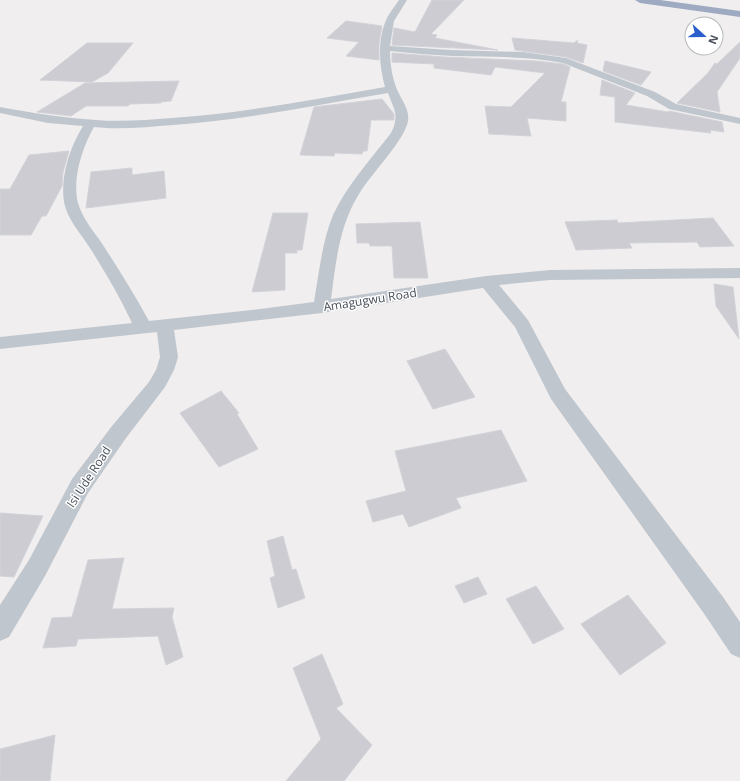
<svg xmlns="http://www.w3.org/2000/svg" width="740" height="781" font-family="'Open Sans',sans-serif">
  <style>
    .building { fill: #ccccd2; stroke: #d2d3d9 }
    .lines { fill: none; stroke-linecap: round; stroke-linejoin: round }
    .minor { fill: #c0c6ce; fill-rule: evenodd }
    .trunk { fill: #9daac1; fill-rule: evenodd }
    .labels { text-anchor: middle; stroke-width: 3; stroke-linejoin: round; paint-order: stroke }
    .street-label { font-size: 12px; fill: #484f59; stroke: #fff }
  </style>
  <rect width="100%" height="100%" fill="#f0eeee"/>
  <g class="building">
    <path d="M432,0H464L431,34L437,35L435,38L498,50L392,45L394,28L415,32Z"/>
    <path d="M346,21L382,26L379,43V60L346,56L359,42L327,38Z"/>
    <path d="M512,38L574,43L578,40L577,43L587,45L583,63L566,57L515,50Z"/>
    <path d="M740,42V58L717,92L720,112L677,103L708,73L715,63L717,64Z"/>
    <path d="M87,43H133L108,73L92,82L40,80Z"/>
    <path d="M392,53L444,57L536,61L563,64L570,67L561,102H566V121L527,118L531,136L489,134L485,106L511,107L545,73L495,67L491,75L434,68V64L392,62Z"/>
    <path d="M605,61L651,72L641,85L603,71Z"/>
    <path d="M602,80L635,93L626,105L668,112L669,111L722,122L724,132L710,130L711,133L615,122V97L600,95Z"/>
    <path d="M179,81L171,101L161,102V103L130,104L128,106H86L71,116L37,112L85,83Z"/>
    <path d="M382,99L394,114V120H371L367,151H363L362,154L335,153L334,156L300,155L314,107Z"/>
    <path d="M69,151L63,172L62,186L46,216H42L31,235H0V189H10L29,155Z"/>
    <path d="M132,168V175L164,171L166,198L86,208L91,172Z"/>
    <path d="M273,213H308L302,250H297V253H285V290L252,292Z"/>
    <path d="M713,218L734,246L700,247L697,242L629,243L632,248L576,250L565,222L617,220L618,223Z"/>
    <path d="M420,222L428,278H394L392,246H370L369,243H357L356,224Z"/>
    <path d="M714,284L733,287L739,339L716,306Z"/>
    <path d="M445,349L475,397L433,409L407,361Z"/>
    <path d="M221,391L239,413L237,414L258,449L219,467L180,413Z"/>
    <path d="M501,430L527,481L456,498L461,508L409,527L403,514L373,522L366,501L406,491L395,451Z"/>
    <path d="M0,513L43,516L14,577L0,576Z"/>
    <path d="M283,536L292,570L296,569L305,598L278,608L270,578L275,576L267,541Z"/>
    <path d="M124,558L112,609L174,608L172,617L183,657L166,665L158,636L78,639L76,646L43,648L52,618L72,617L88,560Z"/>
    <path d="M478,577L487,594L464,603L455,586Z"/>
    <path d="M536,586L564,629L533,644L506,599Z"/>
    <path d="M628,595L666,643L620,675L581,624Z"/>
    <path d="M322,654L343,704L336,708L372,745L344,781H286L321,739L293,668Z"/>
    <path d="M55,735L50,781H0V749Z"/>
  </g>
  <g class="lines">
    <path class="minor" d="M399,0H407L394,21L390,46L450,50L523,52L566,58L655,92L676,104L740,118V124L669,109L647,96L563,63C527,56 489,57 452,56C431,55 411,53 390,51C390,63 392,76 396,87C400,98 410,109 408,121C405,140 370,175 359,194C339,226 336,262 331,299L486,276L550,270L740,268V278L550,280L499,285L528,320L565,389L723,597L740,622V658L731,654L705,615L551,399L515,327L483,288L322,313L174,330L178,357L174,370L165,387L126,438L88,493L45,576L9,637L0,641V605L29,560L72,479L112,426L149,382L156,370L160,357L157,332L0,349V337L132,323C120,297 105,272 90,248C81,234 67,219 64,202C60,177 70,147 83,126L48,123L0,113V107C33,113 63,118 96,120C121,122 147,120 172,118C244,113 315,99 385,87C379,66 377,39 387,18C390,12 395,6 399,0ZM388,93C394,110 400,115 391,133C371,159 347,185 333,215C322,242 319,273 314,302L260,309L149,321C135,295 119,270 103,245C95,233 82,218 78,203C72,179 82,148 94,127C120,130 147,127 173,125C245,120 316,105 388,93Z"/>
    <path class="trunk" d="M635,0H660L740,11V17L640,3Z"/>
  </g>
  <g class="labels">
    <g class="street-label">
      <text transform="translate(370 300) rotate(-9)" y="4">Amagugwu Road</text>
      <text transform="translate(89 477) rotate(-57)" y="4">Isi Ude Road</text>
    </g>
  </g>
  <g transform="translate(704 36) rotate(111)"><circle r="19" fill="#ffffff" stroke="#b6b9bd"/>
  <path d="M0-3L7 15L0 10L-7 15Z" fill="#2b5ecd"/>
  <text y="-6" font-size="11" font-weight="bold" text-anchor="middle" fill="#484f59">N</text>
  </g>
</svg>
